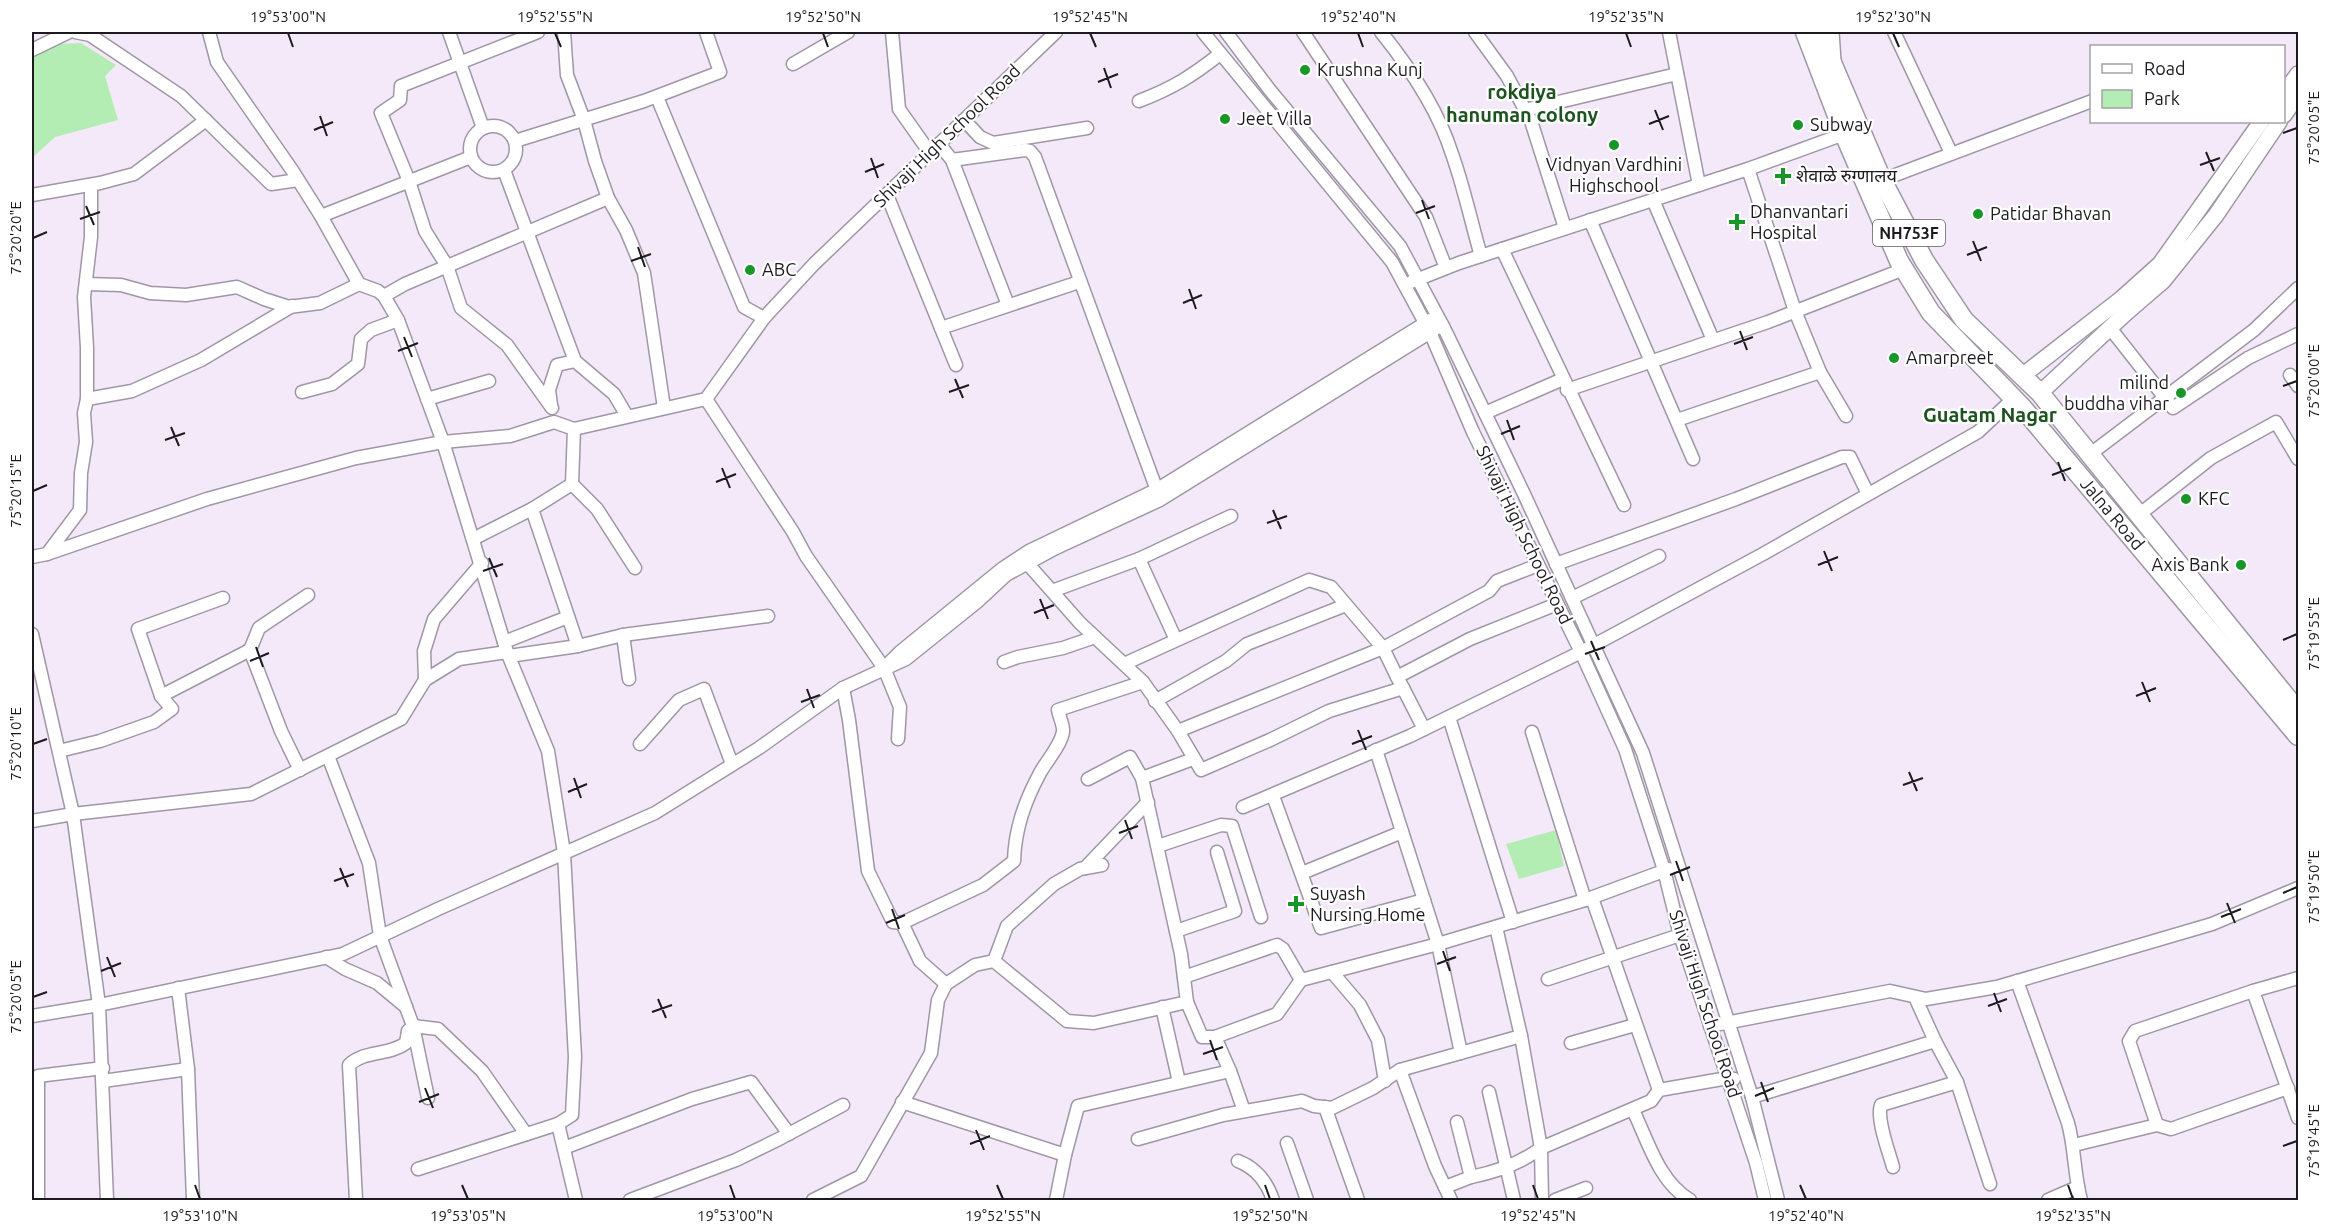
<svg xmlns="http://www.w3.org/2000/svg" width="2330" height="1232" font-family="Ubuntu,'Noto Sans Devanagari',sans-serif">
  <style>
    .green { fill: #b4edb3 }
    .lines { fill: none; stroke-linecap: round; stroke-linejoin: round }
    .minor-casing { stroke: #9f97a5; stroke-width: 15 }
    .major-casing { stroke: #9f97a5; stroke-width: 18 }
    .highway-casing { stroke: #9f97a5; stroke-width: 21 }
    .minor { stroke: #fff; stroke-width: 12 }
    .major { stroke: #fff; stroke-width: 15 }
    .highway { stroke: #fff; stroke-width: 18 }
    .ticks { fill: none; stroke: #1d1a1f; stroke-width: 2 }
    .poi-dot { fill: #199628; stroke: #fff; stroke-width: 2 }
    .labels { text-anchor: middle; stroke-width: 4.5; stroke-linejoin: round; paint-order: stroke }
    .shield { fill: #fff; stroke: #615f62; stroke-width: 1.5 }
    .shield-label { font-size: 16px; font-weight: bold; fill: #1d1a1f }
    .poi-label { font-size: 18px; fill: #1d1a1f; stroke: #fff; text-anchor: start }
    .street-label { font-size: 18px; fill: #1d1a1f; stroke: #fff }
    .neighbourhood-label { font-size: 20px; font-weight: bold; fill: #1d531f; stroke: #fff }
    .neatline { fill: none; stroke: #1d1a1f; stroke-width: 2 }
    .ticks-label { font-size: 15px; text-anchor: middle; fill: #1d1a1f }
  </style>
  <rect width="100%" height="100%" fill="#f3e9f9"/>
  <g class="green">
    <path d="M81,43L116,65L105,76L118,120L55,137L32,158V58L57,44Z"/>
    <path d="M1556,830L1564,866L1519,879L1506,844Z"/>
  </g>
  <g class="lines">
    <g class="minor-casing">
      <g id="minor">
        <path d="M75,32L90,35L181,96L271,184L298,180"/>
        <path d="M209,32L217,62L292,170L321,216L359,284L378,291L384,296L398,320L443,442L507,652L548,751L564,853L575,1057L572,1115L558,1124L576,1200"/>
        <path d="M449,32L483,128"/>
        <path d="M538,32L401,86L400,100L381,113L409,181L425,231L447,266L461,308L507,345L552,408"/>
        <path d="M564,32L567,75L584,120L595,161L608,198L626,230L644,273L664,408"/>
        <path d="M892,32L899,109L930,153"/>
        <path d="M1203,32L1392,262L1430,332L1473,432L1581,652L1625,749L1664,870L1680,935L1756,1163L1765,1200"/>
        <path d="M1226,32L1269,89L1400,246L1444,328L1524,494L1643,753L1752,1097L1778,1200"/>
        <path d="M1303,32L1426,217L1446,268"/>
        <path d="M1381,32C1410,68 1438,109 1452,154C1464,187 1471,222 1481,256"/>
        <path d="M1475,32L1507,76L1531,121L1565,228"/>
        <path d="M1669,32L1699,185"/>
        <path d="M1894,32L1951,153"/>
        <path d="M32,50L69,32"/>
        <path d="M793,64L848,32"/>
        <path d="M657,97L744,307L764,318"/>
        <path d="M1139,101C1173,88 1192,76 1220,54"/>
        <path d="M1525,110L1677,74"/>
        <path d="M964,120L980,137L993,143L1087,128"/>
        <circle cx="493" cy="149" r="23"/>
        <path d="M515,141L644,101L720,72L706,32"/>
        <path d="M939,144L952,160L1025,150L1030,151L1035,157L1159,496"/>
        <path d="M952,160L1008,305"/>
        <path d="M1748,169L1795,311L1820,372L1846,416"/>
        <path d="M504,170L575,361"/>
        <path d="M1882,180L2092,101"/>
        <path d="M32,195L100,183L134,174L206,120"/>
        <path d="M887,195L956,365"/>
        <path d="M1653,200L1713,340"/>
        <path d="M321,216L471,157"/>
        <path d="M1590,220L1693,459"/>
        <path d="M1502,249L1624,505"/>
        <path d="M1411,282L1459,263L1748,169L1844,134"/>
        <path d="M86,284L121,285L150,293L186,295L237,287L264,299L289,307L320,303L359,284"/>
        <path d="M384,296L405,284L608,198"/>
        <path d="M941,328L1079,282"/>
        <path d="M2110,328L2173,408L2248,358L2298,334"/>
        <path d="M2290,375L2298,386"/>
        <path d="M1567,390L1768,322L1904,269"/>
        <path d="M302,392L332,384L358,364L361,339L371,330L398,320"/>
        <path d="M87,399L132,391L201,360L292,306"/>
        <path d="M427,399L489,381"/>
        <path d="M706,399L793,532L806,556L884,668L900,707L898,739"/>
        <path d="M551,405L549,390L557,365L575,361L614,394L627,416"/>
        <path d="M1485,413L1563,379"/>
        <path d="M1677,420L1820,372"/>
        <path d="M574,429L572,484L532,509L578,646"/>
        <path d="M2089,455L2254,330L2298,288"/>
        <path d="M572,484L597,509L635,568"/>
        <path d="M2140,514L2211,458L2276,422L2298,459"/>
        <path d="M473,539L532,509"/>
        <path d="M47,554L80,510L81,473L86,442L84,413L87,399V348L84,297L91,237V185"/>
        <path d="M32,557L47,554L207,499L356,458L443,442L510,436L554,422L574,429L706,399L764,318L814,264L1056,32"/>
        <path d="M1139,559L1176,640"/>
        <path d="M1027,563L1080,623L1143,682L1178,731L1201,770L1270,740L1329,711L1403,688L1397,677L1470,639L1557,604"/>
        <path d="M1556,564L1736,499L1842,457H1850L1868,494"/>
        <path d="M1052,591L1139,559L1231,516"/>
        <path d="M1572,598L1659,556"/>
        <path d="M32,634L73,814L99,1005L107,1200"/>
        <path d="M623,635L629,679"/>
        <path d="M504,642L568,617"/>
        <path d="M509,656L578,646L623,635L768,616"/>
        <path d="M1004,662L1018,657L1063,648L1095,637"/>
        <path d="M1124,664L1309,580L1331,587L1383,648L1397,677"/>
        <path d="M887,665L900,652L1003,568L1029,551L1156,490L1430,320"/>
        <path d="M425,680L424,651L434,619L482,563"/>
        <path d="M843,688L849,720L868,871L893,922L902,923L983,885L1014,861C1015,828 1025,801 1040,773C1047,760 1060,747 1063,732C1064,726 1059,716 1058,710L1143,682"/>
        <path d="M1403,688L1424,729"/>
        <path d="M161,696L250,650"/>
        <path d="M1155,701L1226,661L1247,644L1346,605"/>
        <path d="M1449,717L1513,922"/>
        <path d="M1178,731L1383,648L1489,591L1497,581L1538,565"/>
        <path d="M1532,732L1585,900"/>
        <path d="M640,744L679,700L704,689L732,764"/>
        <path d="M1376,750L1438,944L1461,1053"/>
        <path d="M59,751L100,741L154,722L172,709L161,696L138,629L223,598"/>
        <path d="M328,756L369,863L380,936L413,1026L428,1098"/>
        <path d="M300,770L281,731L250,650L259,628L308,595"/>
        <path d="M1088,779L1130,757L1142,778"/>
        <path d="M1273,796L1321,928L1424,900"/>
        <path d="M1243,807L1410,736L1581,652L1763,554L1978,432L2014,398"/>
        <path d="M32,821L73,814L251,794L401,719L425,680L459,659L507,652"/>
        <path d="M1158,846L1221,825L1232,826L1261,917"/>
        <path d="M1085,868L1148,802"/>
        <path d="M1302,873L1402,832"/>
        <path d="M1592,898L1659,1090"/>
        <path d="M902,923L920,961L946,984"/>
        <path d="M1496,927L1521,1036L1541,1148L1542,1200"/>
        <path d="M1176,931L1235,911L1217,852"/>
        <path d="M326,957L345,969L377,983L406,1007"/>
        <path d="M994,961L1007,926L1054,884L1080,869L1102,865"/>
        <path d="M1332,972L1360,1005L1378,1040L1385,1081"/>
        <path d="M1184,977L1277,945L1283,949L1301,980"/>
        <path d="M2298,978L2253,991L2298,1118"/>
        <path d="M1548,979L1680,935"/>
        <path d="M2017,981L2068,1123C2075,1148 2074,1175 2081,1200"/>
        <path d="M178,988L188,1069L193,1200"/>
        <path d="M1915,997L1935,1041L1957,1082L1990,1184"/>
        <path d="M1187,1002L1181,954L1142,778L1193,759"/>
        <path d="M1162,1007L1179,1082"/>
        <path d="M32,1016L99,1005L343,954L438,909L655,813L759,748L843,688L906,659L977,602L1006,575L1056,548L1160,500L1442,325"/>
        <path d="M1710,1026L1890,991L1926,999L1997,987L2212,924L2298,888"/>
        <path d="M1215,1037L1230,1071L1244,1111"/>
        <path d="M1571,1043L1635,1025"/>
        <path d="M1400,1070L1435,1166L1451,1200"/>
        <path d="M103,1081L188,1069"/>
        <path d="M1489,1092L1514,1200"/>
        <path d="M1752,1097L1935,1041"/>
        <path d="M902,1102L1065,1155"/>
        <path d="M1325,1107L1358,1200"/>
        <path d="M1633,1110C1648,1141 1659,1182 1690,1200"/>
        <path d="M2157,1125L2129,1041L2135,1031L2253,991"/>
        <path d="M1138,1139L1223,1115L1302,1101L1314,1106L1332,1108L1373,1088L1400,1070L1521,1036"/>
        <path d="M1287,1143L1307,1200"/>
        <path d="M2074,1145L2157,1125L2171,1129L2288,1088"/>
        <path d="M564,1148L692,1099L751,1082L789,1134"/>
        <path d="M1238,1161C1256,1168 1267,1182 1273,1200"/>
        <path d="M1893,1167C1889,1152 1876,1119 1881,1105L1957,1082"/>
        <path d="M418,1169L558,1124"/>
        <path d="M1471,1177C1496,1172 1521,1163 1541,1148L1651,1101L1659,1090L1728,1078L1734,1079"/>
        <path d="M1445,1187L1471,1177L1457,1122"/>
        <path d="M38,1200V1076L103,1068"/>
        <path d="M356,1200L349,1065C364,1050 389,1056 406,1043L408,1031L413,1026L438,1029L482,1071L526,1134"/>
        <path d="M630,1200L736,1160L781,1138L843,1105"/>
        <path d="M813,1200L861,1176L931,1053L938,1000L946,984L975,965L994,961L1067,1021L1094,1023L1187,1002L1202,1037H1215L1277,1014L1301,980L1438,944L1585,900L1669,869"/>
        <path d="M1056,1200L1065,1155L1078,1106L1230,1071"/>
        <path d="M1555,1200L1586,1188"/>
        <path d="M2048,1200L2078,1187"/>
      </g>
    </g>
    <g class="major-casing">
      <g id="major">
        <path d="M1831,32L1833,61"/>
        <path d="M2284,93L2298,74"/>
        <path d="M2284,115L2298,95"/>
        <path d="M2022,376L2121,299L2160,264L2261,122"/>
        <path d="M2040,393L2127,312L2163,281L2216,215L2279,122"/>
      </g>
    </g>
    <g class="highway-casing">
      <g id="highway">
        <path d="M1805,32L1844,134L1899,261L1931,313L2022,407L2298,736"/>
        <path d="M1819,32L1882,180L1924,260L1964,320L2040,393L2298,711"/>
      </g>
    </g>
    <use href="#minor" class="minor"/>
    <use href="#major" class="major"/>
    <use href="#highway" class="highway"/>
  </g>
  <path class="ticks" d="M288,33L293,47M555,33L561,47M823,33L828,47M1090,33L1096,47M1358,33L1363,47M1626,33L1631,47M1893,33L1899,47M1104,68L1111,88M1098,82L1118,74M1655,110L1663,130M320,116L327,136M1649,124L1669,116M314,130L333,122M2283,133L2297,128M2206,152L2214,171M871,158L878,178M2200,165L2220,158M865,172L884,164M1422,200L1429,219M86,206L94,225M1416,213L1435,206M80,219L100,212M33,238L47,232M1973,241L1981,261M638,247L645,267M1967,255L1987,247M631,261L651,254M1189,289L1196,309M1183,303L1202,295M1740,331L1747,350M404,337L412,357M1734,344L1753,337M398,351L418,343M955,379L963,398M2283,386L2297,381M949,392L969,385M1507,420L1514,440M171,427L179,446M1501,434L1520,426M165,440L185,433M2058,462L2065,481M722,468L730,488M2052,475L2071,468M716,482L736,474M33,491L47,485M1273,510L1281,529M1267,523L1287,516M1824,551L1832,571M489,558L497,577M1818,565L1838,557M483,571L503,564M1040,599L1048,619M1034,613L1054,605M2283,640L2297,634M1591,641L1599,660M256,647L263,667M1585,654L1605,647M250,661L269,653M2142,682L2150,702M807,689L814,708M2136,696L2156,688M801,702L820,695M1358,730L1366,750M33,744L47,739M1352,744L1372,736M1909,772L1917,791M574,778L581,798M1903,785L1923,778M568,792L587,784M1125,820L1132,839M1119,833L1138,826M1676,861L1683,881M340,868L348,887M1670,875L1690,867M334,881L354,874M2283,893L2297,887M2227,903L2235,923M892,909L899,929M2221,917L2241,909M886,923L905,915M1443,951L1450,971M107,957L115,977M1437,964L1456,957M101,971L121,963M1994,993L2001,1012M33,997L47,992M658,999L666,1018M1988,1006L2007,999M652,1012L672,1005M1210,1040L1217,1060M1203,1054L1223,1047M1761,1082L1768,1102M425,1088L433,1108M1755,1096L1774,1088M419,1102L439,1094M976,1130L984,1150M970,1144L990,1136M2283,1146L2297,1141M195,1185L200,1199M462,1185L468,1199M730,1185L735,1199M997,1185L1003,1199M1265,1185L1270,1199M1533,1185L1538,1199M1800,1185L1806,1199M2068,1185L2073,1199"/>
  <g class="poi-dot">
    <circle cx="1305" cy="70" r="6"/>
    <circle cx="1225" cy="119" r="6"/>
    <circle cx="1798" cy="125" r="6"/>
    <circle cx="1614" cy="145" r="6"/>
    <path d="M1780 167h6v6h6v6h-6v6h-6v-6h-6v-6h6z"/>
    <circle cx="1978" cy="214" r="6"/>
    <path d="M1734 213h6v6h6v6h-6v6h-6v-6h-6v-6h6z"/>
    <circle cx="750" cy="270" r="6"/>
    <circle cx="1894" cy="358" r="6"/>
    <circle cx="2181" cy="393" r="6"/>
    <circle cx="2186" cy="499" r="6"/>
    <circle cx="2241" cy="565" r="6"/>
    <path d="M1293 895h6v6h6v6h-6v6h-6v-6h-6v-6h6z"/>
  </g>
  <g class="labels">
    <rect class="shield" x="1873" y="220" width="72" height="26" rx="4.5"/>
    <g class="shield-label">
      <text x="1909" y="239">NH753F</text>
    </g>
    <g class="poi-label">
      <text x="1317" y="76">Krushna Kunj</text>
      <text x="1237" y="125">Jeet Villa</text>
      <text x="1810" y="131">Subway</text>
      <text x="1614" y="171" text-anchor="middle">Vidnyan Vardhini<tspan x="1614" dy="21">Highschool</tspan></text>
      <text x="1796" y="182">शेवाळे रुग्णालय</text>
      <text x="1750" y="218">Dhanvantari<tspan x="1750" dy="21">Hospital</tspan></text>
      <text x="1990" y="220">Patidar Bhavan</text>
      <text x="762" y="276">ABC</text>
      <text x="1906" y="364">Amarpreet</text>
      <text x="2169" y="389" text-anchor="end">milind<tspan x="2169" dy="21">buddha vihar</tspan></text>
      <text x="2198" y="505">KFC</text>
      <text x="2229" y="571" text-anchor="end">Axis Bank</text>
      <text x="1310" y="900">Suyash<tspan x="1310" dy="21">Nursing Home</tspan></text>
    </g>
    <g class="street-label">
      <text transform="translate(947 136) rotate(-44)" y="6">Shivaji High School Road</text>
      <text transform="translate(2112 514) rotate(50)" y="6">Jalna Road</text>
      <text transform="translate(1524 535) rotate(64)" y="6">Shivaji High School Road</text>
      <text transform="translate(1705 1004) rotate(72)" y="6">Shivaji High School Road</text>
    </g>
    <g class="neighbourhood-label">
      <text x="1522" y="99">rokdiya<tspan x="1522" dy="23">hanuman colony</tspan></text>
      <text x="1990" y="422">Guatam Nagar</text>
    </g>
  </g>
  <rect width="2330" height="1232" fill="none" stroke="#ffffff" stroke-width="66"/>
  <rect x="2090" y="45" width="195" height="78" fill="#ffffff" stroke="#a5a3a5" stroke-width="1.5"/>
  <rect x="2102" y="64" width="30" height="9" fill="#ffffff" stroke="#a5a3a5" stroke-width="1.5"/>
  <text x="2144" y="75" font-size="18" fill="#1d1a1f">Road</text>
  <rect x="2102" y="90" width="30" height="18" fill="#b4edb3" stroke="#a5a3a5" stroke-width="1.5"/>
  <text x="2144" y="105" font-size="18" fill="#1d1a1f">Park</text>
  <rect x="33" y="33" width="2264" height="1166" class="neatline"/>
  <g class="ticks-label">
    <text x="288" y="22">19°53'00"N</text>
    <text x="555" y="22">19°52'55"N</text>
    <text x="823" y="22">19°52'50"N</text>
    <text x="1090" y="22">19°52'45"N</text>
    <text x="1358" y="22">19°52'40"N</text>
    <text x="1626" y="22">19°52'35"N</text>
    <text x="1893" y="22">19°52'30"N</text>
    <text transform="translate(2314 128) rotate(-90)" y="5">75°20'05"E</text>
    <text transform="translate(16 238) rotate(-90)" y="5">75°20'20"E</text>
    <text transform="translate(2314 381) rotate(-90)" y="5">75°20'00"E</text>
    <text transform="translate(16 491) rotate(-90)" y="5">75°20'15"E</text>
    <text transform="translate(2314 634) rotate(-90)" y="5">75°19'55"E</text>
    <text transform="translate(16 744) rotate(-90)" y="5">75°20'10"E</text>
    <text transform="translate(2314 887) rotate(-90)" y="5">75°19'50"E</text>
    <text transform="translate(16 997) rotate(-90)" y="5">75°20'05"E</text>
    <text transform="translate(2314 1141) rotate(-90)" y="5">75°19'45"E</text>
    <text x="200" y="1221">19°53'10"N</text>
    <text x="468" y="1221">19°53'05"N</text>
    <text x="735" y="1221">19°53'00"N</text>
    <text x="1003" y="1221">19°52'55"N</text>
    <text x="1270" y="1221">19°52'50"N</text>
    <text x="1538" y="1221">19°52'45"N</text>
    <text x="1806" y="1221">19°52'40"N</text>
    <text x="2073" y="1221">19°52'35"N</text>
  </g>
</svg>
